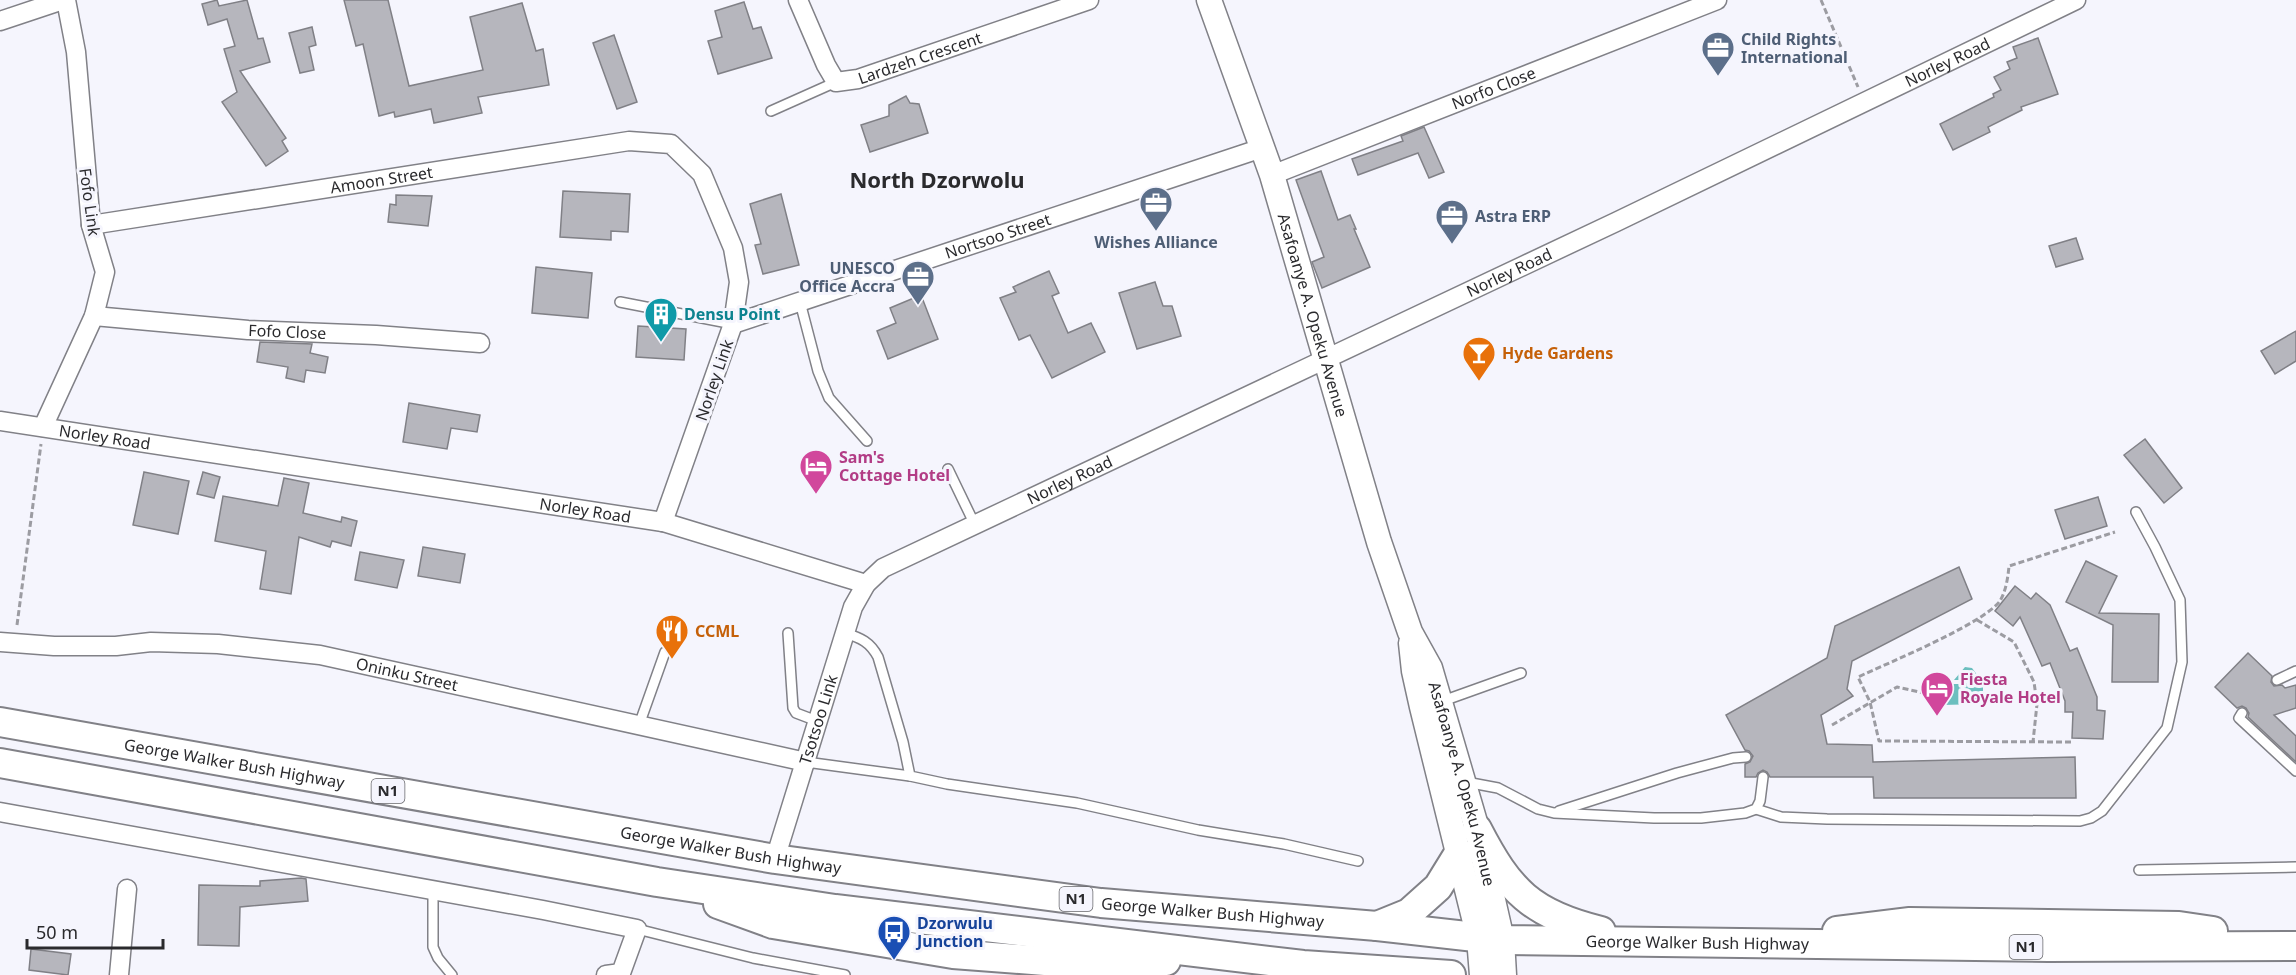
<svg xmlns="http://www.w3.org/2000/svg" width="2296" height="975" font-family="'Noto Sans',sans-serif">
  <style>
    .water { fill: #6cbfbf }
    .building { fill: #b6b6bd; stroke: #808086; stroke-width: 1.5 }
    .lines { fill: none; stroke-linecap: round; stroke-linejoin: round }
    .service-casing { stroke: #818187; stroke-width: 12 }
    .minor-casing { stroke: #818187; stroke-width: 21 }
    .secondary-casing { stroke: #818187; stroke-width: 27 }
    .trunk-casing { stroke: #818187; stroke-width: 32 }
    .path { stroke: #9c9ca2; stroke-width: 3; stroke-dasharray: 6 3; stroke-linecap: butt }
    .service { stroke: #fff; stroke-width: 9 }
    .minor { stroke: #fff; stroke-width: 18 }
    .secondary { stroke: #fff; stroke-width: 24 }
    .trunk { stroke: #fff; stroke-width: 28 }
    .labels { text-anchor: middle; stroke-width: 6; stroke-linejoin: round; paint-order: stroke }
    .shield { fill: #f5f5fd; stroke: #67676b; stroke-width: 1.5 }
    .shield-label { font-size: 15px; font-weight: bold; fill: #2a2a2d }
    .service-label { font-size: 16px; font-weight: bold; fill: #4e5e75; stroke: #f5f5fd; text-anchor: start }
    .street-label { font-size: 16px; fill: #2a2a2d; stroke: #f5f5fd }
    .culture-label { font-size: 16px; font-weight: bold; fill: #0d838f; stroke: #f5f5fd; text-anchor: start }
    .food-label { font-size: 16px; font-weight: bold; fill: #c56008; stroke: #f5f5fd; text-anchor: start }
    .hotel-label { font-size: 16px; font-weight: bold; fill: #b23c85; stroke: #f5f5fd; text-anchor: start }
    .transit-label { font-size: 16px; font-weight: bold; fill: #164399; stroke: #f5f5fd; text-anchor: start }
    .district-label { font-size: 22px; font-weight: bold; fill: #2a2a2d; stroke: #f5f5fd }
  </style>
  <rect width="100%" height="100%" fill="#f5f5fd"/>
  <path class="water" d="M1965,667L1972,668L1981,680H1973V684H1983V704L1942,705V684H1966V680H1954Z"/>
  <g class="building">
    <path d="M217,0L219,6L247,0L258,39L263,38L270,62L240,71L286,138L282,141L288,151L266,166L222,102L237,92L224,49L235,46L227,19L208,25L202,4Z"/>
    <path d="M344,0H388L409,86L483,70L470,17L522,3L536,51L543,49L549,85L478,97L482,113L434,123L431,109L395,117L394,112L379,116L363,44L356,46Z"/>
    <path d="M744,2L753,29L761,27L772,58L718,74L708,41L722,37L715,11Z"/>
    <path d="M312,27L316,45L309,47L314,70L300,73L289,33Z"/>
    <path d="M614,35L637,102L617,109L593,43Z"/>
    <path d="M2038,38L2058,94L2021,107L2022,110L1988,127L1990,132L1953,150L1940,124L1994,97L1993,94L2001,90L1994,77L2010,69L2007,62L2017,58L2013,47Z"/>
    <path d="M906,96L910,103L919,104L928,133L870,152L861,125L889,116V105Z"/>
    <path d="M1424,127L1444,172L1429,178L1418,153L1358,175L1352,159L1403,141L1401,136Z"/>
    <path d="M1321,171L1338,220L1350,215L1356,229H1354L1370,267L1322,288L1312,262L1324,257L1296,180Z"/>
    <path d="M563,191L630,194L628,232L611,231V240L560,237Z"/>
    <path d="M781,194L799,265L763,274L755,245L761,244L750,204Z"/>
    <path d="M396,195L432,196L428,226L388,222L390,204L396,205Z"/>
    <path d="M2076,238L2083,259L2056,267L2049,246Z"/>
    <path d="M536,267L592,273L588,318L532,313Z"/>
    <path d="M1049,271L1059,293L1052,296L1068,333L1091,323L1105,352L1052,378L1030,335L1019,340L1000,298L1016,292L1013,287Z"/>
    <path d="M1155,282L1163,306H1172L1181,336L1137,349L1119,293Z"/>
    <path d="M921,295L938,339L888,359L877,331L896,323L890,308Z"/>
    <path d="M638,326L686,329L684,360L636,357Z"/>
    <path d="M2296,331V361L2275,374L2261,351Z"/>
    <path d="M260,342L312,344L310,353L328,357L325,373L306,370L304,382L286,378L288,367L257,362Z"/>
    <path d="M409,403L480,415L477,432L451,428L447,449L403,442Z"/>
    <path d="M2145,439L2182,488L2164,503L2124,455Z"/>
    <path d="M144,472L189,481L178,534L133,525Z"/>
    <path d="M203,472L220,477L214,498L197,494Z"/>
    <path d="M284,478L309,483L303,513L341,522L342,517L357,521L351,546L332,541L330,547L299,537L291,594L260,589L266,551L215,541L223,496L278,506Z"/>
    <path d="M2098,497L2107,526L2065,539L2055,510Z"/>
    <path d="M423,547L465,554L460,583L418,576Z"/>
    <path d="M360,552L404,560L397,588L355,580Z"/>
    <path d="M2086,561L2117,576L2099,613L2159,614L2158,682H2112L2113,625L2066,602Z"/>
    <path d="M1959,567L1972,599L1852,661L1847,689L1853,696L1821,715L1827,744L1872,745L1873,762L2075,757L2076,798H1874L1873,777H1770L1767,772L1763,770L1758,773L1756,777H1745V764L1750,762L1753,756L1749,751L1745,750L1726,715L1827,658L1835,626Z"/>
    <path d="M2015,586L2031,599L2036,593L2050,605L2070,651L2077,648L2097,697V710L2105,711L2103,739L2072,738L2073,712H2065V701L2050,663L2042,666L2020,617L2013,626L1995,611Z"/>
    <path d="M2248,653L2272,676L2271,682L2274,686L2282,685L2285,688L2296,685V708L2274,715L2296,736V762L2248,717L2249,713L2246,708L2242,706L2237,708L2215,687Z"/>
    <path d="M301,878L306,879L308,901L240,907L239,946L198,945L199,885L260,886V881Z"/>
    <path d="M31,949L71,954L68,975L29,970Z"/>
  </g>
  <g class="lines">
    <g class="service-casing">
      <g id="service">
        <path d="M771,111L836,82"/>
        <path d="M620,302L733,324"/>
        <path d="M800,302L818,371L829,398L867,441"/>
        <path d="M948,469L975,525"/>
        <path d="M788,633L793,708L796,713L817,721"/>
        <path d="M845,633C861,638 870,642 878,657L903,742L910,776L947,784L1077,803L1198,830L1284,844L1358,861"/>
        <path d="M2277,680L2296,671"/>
        <path d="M1440,702L1521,673"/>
        <path d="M2242,713L2239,718L2296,771"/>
        <path d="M639,725L665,652"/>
        <path d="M806,762L910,776"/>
        <path d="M1466,782L1498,788L1538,809L1554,813L1654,818H1701L1745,813L1756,809L1760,801L1763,777"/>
        <path d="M1756,809L1781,817L1827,819L2080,821L2091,818L2102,811L2167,728L2182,662L2180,600L2155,547L2136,512"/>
        <path d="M1559,811L1677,773L1733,758L1746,757"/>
        <path d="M2139,870L2296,867"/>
        <path d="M433,891V947L438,958L452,975"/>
        <path d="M637,929L753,958L845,975"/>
      </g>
    </g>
    <g class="minor-casing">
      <g id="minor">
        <path id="s1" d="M798,0L826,65L836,82L858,79L1089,0"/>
        <path d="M0,21L63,0"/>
        <path id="s2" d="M1272,175L1717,0"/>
        <path id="s3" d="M91,225L629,141L671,144L702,174L733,248L739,282L733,324L663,522"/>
        <path id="s4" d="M94,316L248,330L376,335L480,343"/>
        <path id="s5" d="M733,324L1262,148"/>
        <path id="s6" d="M0,421L663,522L866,584"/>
        <path d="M43,427L94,316L105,272L91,225L76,52L66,0"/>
        <path id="s7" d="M0,642L54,646H116L151,642L218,644L320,655L806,762"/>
        <path d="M0,812L543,910L637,929L621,973L606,975"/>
        <path id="s8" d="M775,859L853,607L866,584L883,568L1616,222L2076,0"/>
        <path d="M119,975L127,889"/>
      </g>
    </g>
    <g class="secondary-casing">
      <g id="secondary">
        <path id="s9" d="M1209,0L1272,175L1379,542L1410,632L1430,668L1477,829L1502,940L1504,975"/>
        <path d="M1411,643L1414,671L1422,707L1479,938L1482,975"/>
      </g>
    </g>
    <g class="trunk-casing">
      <g id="trunk">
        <path id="s10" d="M0,722L775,859L1101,903L1377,926L1502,940L2048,947L2296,946"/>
        <path d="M0,763L657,882L835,909L1303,965L1451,975"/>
        <path d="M1477,829C1509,891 1531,914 1601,931"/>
        <path d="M718,904L773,924L953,954L1097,965L1166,961"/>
        <path d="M1377,926L1409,913L1438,887L1459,853"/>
        <path d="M1837,931L1910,922L2179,926L2213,931"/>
      </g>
    </g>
    <g class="path">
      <path d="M1821,0L1858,87"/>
      <path d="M1977,620L2014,642L2034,682L2037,704L2033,742"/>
      <path d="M17,625L41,444"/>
      <path d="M1832,725L1897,687L1928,694"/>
      <path d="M2071,742L1879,741L1870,702L1858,677C1888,663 1983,624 2000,601C2006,591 2008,577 2009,566L2115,532"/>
    </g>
    <use href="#service" class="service"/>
    <use href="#minor" class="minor"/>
    <use href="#secondary" class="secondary"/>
    <use href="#trunk" class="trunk"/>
  </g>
  <defs>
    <g id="office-pin" transform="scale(1.725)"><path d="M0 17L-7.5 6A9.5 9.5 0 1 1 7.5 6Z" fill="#5c6f8a" stroke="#f5f5fd"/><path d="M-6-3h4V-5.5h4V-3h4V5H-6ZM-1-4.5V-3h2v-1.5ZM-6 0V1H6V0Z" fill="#fff"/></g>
    <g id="building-pin" transform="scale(1.725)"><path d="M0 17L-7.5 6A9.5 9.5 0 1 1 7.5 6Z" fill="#0f9aa8" stroke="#f5f5fd"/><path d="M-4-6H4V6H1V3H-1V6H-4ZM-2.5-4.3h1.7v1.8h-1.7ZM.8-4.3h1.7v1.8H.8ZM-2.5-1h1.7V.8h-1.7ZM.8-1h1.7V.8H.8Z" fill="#fff"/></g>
    <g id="bar-pin" transform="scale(1.725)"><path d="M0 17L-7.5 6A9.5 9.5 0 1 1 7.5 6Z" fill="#e8710a" stroke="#f5f5fd"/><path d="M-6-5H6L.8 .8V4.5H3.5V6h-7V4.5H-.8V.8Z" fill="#fff"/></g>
    <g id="hotel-pin" transform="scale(1.725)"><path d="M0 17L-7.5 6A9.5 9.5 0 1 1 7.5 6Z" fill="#d1479c" stroke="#f5f5fd"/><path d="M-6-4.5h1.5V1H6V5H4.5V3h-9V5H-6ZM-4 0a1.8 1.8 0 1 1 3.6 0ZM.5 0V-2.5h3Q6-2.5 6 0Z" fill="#fff"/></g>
    <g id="restaurant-pin" transform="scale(1.725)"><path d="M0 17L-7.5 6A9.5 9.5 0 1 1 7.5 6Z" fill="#e8710a" stroke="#f5f5fd"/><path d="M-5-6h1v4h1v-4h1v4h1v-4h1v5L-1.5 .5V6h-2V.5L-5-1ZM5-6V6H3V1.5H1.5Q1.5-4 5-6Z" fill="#fff"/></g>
    <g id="bus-pin" transform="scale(1.725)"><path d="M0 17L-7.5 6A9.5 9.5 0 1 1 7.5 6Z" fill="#1a4fb4" stroke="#f5f5fd"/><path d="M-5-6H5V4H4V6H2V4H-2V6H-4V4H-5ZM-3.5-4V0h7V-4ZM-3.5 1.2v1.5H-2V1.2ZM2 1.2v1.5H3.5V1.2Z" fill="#fff"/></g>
  </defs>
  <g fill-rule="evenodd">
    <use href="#office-pin" x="1718" y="48"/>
    <use href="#office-pin" x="1156" y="203"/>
    <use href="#office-pin" x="1452" y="216"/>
    <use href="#office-pin" x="918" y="277"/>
    <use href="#building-pin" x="661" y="314"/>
    <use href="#bar-pin" x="1479" y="353"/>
    <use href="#hotel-pin" x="816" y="466"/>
    <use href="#restaurant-pin" x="672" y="631"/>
    <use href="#hotel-pin" x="1937" y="688"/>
    <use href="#bus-pin" x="894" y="932"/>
  </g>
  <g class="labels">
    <g class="shield">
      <rect x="371.5" y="779" width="33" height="24" rx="4.5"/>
      <rect x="1059.5" y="887" width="33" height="24" rx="4.5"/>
      <rect x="2009.5" y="935" width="33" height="24" rx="4.5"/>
    </g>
    <g class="shield-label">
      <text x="388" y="796">N1</text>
      <text x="1076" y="904">N1</text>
      <text x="2026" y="952">N1</text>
    </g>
    <g class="service-label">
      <text x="1741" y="45">Child Rights<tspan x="1741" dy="18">International</tspan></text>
      <text x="1475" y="222">Astra ERP</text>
      <text x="1156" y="248" text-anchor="middle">Wishes Alliance</text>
      <text x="895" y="274" text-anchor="end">UNESCO<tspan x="895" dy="18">Office Accra</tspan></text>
    </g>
    <g class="street-label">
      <text dy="6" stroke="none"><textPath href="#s1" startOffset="178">Lardzeh Crescent</textPath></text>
      <text dy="6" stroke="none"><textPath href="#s8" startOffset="1492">Norley Road</textPath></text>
      <text dy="6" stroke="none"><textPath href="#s2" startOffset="238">Norfo Close</textPath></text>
      <text dy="6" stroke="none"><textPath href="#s3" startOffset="294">Amoon Street</textPath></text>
      <text transform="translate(90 202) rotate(82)" y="6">Fofo Link</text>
      <text dy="6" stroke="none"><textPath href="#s5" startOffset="279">Nortsoo Street</textPath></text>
      <text dy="6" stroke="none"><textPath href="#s8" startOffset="1006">Norley Road</textPath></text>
      <text dy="6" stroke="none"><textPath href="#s9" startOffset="332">Asafoanye A. Opeku Avenue</textPath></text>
      <text dy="6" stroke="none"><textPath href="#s4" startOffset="194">Fofo Close</textPath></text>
      <text transform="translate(714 380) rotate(-71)" y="6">Norley Link</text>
      <text dy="6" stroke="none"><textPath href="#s6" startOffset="106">Norley Road</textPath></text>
      <text dy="6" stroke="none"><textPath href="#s8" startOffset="520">Norley Road</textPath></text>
      <text dy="6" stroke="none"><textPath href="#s6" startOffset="592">Norley Road</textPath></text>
      <text dy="6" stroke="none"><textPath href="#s7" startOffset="410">Oninku Street</textPath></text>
      <text dy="6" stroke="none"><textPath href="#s8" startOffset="146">Tsotsoo Link</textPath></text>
      <text dy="6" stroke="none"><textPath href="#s10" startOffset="238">George Walker Bush Highway</textPath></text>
      <text dy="6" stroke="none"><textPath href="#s9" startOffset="825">Asafoanye A. Opeku Avenue</textPath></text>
      <text dy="6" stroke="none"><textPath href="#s10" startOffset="742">George Walker Bush Highway</textPath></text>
      <text dy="6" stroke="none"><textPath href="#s10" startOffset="1228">George Walker Bush Highway</textPath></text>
      <text dy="6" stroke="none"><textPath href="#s10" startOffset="1714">George Walker Bush Highway</textPath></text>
    </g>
    <g class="culture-label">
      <text x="684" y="320">Densu Point</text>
    </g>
    <g class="food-label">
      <text x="1502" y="359">Hyde Gardens</text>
      <text x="695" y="637">CCML</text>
    </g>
    <g class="hotel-label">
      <text x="839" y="463">Sam's<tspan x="839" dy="18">Cottage Hotel</tspan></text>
      <text x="1960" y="685">Fiesta<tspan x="1960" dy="18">Royale Hotel</tspan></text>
    </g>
    <g class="transit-label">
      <text x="917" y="929">Dzorwulu<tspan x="917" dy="18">Junction</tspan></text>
    </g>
    <g class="district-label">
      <text x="937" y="188">North Dzorwolu</text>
    </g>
  </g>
  <path d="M27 939v9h136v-9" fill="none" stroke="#2a2a2d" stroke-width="3"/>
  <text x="36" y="939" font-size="18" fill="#2a2a2d" stroke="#f5f5fd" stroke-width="4.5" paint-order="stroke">50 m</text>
</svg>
